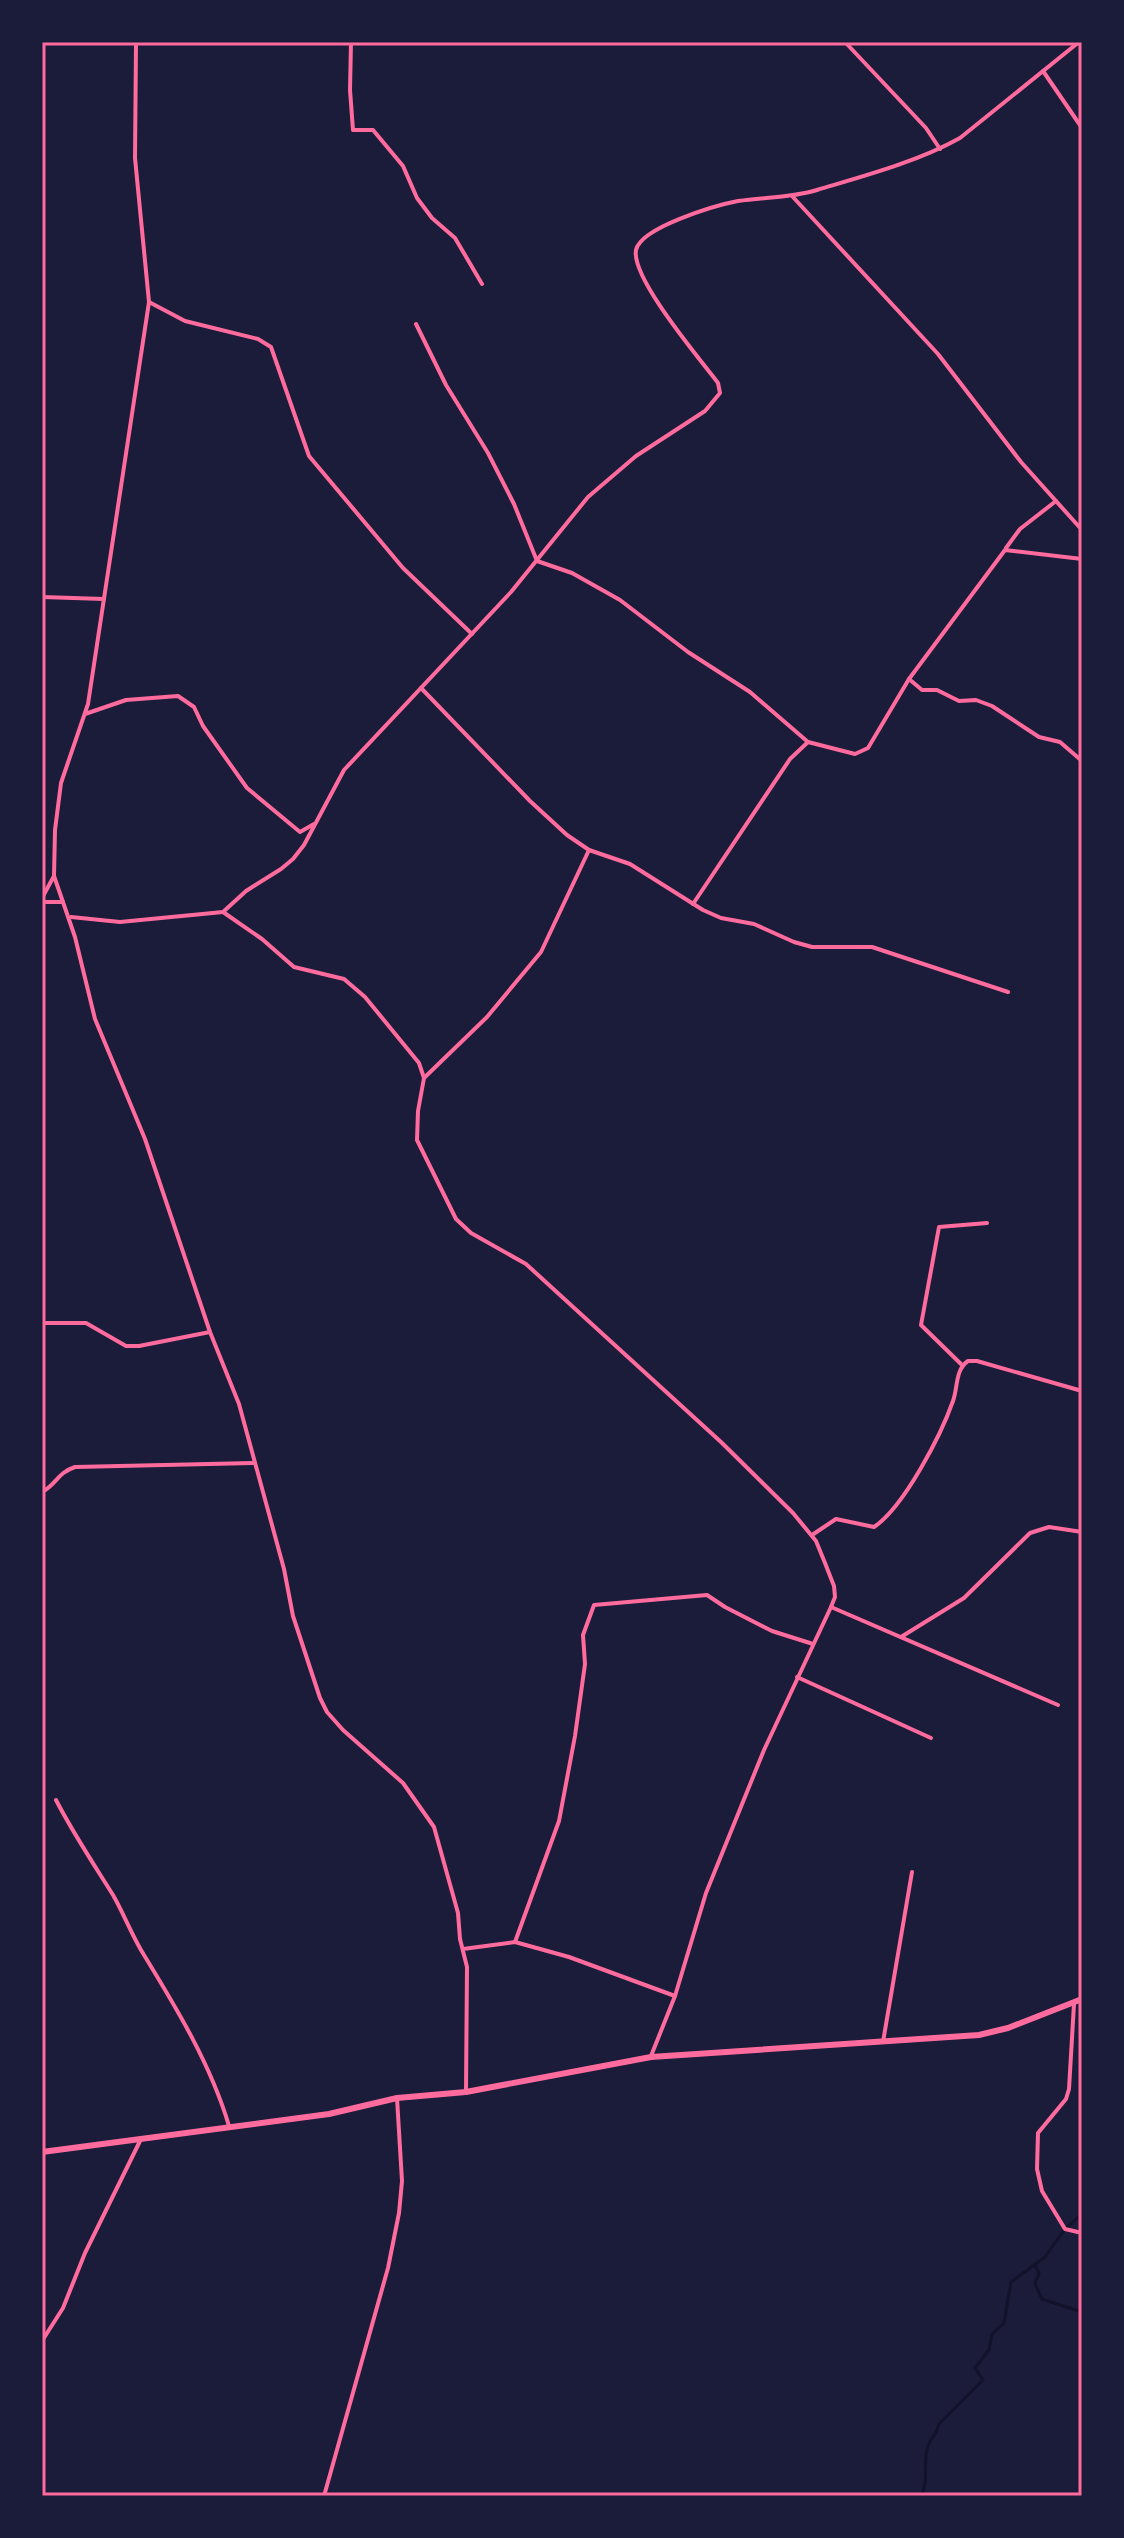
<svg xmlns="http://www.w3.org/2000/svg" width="1124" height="2538" font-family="Arial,sans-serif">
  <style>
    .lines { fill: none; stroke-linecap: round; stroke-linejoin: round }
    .stream { stroke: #12122b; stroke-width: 3 }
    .minor { stroke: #ff6b9d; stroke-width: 4 }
    .secondary { stroke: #ff6b9d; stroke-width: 6 }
    .neatline { fill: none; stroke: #ff6b9d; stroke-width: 3 }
  </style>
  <rect width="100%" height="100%" fill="#1b1b3a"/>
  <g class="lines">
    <g class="stream">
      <path d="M1035,2265L1039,2273L1035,2284L1042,2299L1082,2312"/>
      <path d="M921,2496C929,2482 923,2464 927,2449C929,2439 937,2435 939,2424L983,2380L975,2368L989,2350L992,2334L1004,2323L1011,2282L1045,2257L1065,2229L1082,2214"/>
    </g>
    <g class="minor">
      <path d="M136,42L135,158L149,302L88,704L61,783L55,830L54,876L75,937L95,1019L145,1139L210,1332L239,1404L284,1569L293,1616L320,1698L327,1712L343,1730L403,1783L434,1827L458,1913L460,1939L467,1967L466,2092"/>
      <path d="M351,42L350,90L353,130H373L403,166L417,198L432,218L455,238L482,284"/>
      <path d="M845,42L926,128L940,149"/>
      <path d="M1043,71L1082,128"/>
      <path d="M792,196L938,354L1021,462L1082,530"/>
      <path d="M149,302L185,321L258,339L271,347L309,456L403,568L472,634"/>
      <path d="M416,324L446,385L488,453L514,504L537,561L572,573L620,600L688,652L750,692L808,742"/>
      <path d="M1006,548L1020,529L1056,501"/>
      <path d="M42,597L104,599"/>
      <path d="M909,679L922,690H937L959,701L976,700L992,706L1039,737L1060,742L1082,761"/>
      <path d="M421,688L530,801L567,835L589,850L630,864L703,910L721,918L754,924L794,942L812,947H872L1008,992"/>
      <path d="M85,714L126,700L178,696L194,707L203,726L247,788L300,832L314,824"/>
      <path d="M42,898L54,876"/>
      <path d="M42,902H63"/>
      <path d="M693,904L790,759L808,742L855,754L868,748L909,679L1005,550L1082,559"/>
      <path d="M223,912L262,939L294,967L344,979L365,997L419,1063L424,1078L418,1111L417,1140L456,1219L471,1233L526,1264L721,1442L793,1513L816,1541L825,1563L834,1586L835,1597L831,1607L764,1750L706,1893L675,1996L651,2056"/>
      <path d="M71,917L120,922L223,912L246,891L281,869L293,859L304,845L344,770L511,592L588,497L636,456L705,411L720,393L718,383C699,358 631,278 636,250C641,227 717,205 738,201C765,197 791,198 817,190C864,176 917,162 960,138L1079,42"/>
      <path d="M424,1078L487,1017L541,952L589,850"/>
      <path d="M42,1323H86L126,1346H139L210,1332"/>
      <path d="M962,1365L921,1325L939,1227L987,1223"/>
      <path d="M42,1492C57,1484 57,1473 75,1467L253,1463"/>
      <path d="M812,1535L836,1519L874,1527C904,1507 941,1435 953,1401C958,1387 955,1370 968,1361H977L1082,1391"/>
      <path d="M831,1607L1058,1705"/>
      <path d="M901,1637L964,1598L1030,1533L1049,1527L1082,1532"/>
      <path d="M797,1677L931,1738"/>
      <path d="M56,1800C73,1833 93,1863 113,1895C124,1914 132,1936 144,1955C177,2009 211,2065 229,2126"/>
      <path d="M515,1942L559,1821L575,1736L585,1664L583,1635L594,1605L707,1595L725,1607L772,1631L813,1644"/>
      <path d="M463,1949L515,1942L569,1957L675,1996"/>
      <path d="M1074,2004L1069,2089L1066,2099L1038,2133L1037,2169L1042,2191L1065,2229L1082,2233"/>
      <path d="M883,2042L912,1872"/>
      <path d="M42,2341L63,2308L85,2253L141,2139"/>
      <path d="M324,2496L388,2268L399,2213L402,2181L397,2098"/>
    </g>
    <path class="secondary" d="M42,2152L329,2114L397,2098L466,2092L651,2057L979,2035L1008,2028L1082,1999"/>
  </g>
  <rect width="1124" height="2538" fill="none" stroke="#1b1b3a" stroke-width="88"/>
  <rect x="44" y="44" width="1036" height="2450" class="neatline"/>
</svg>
